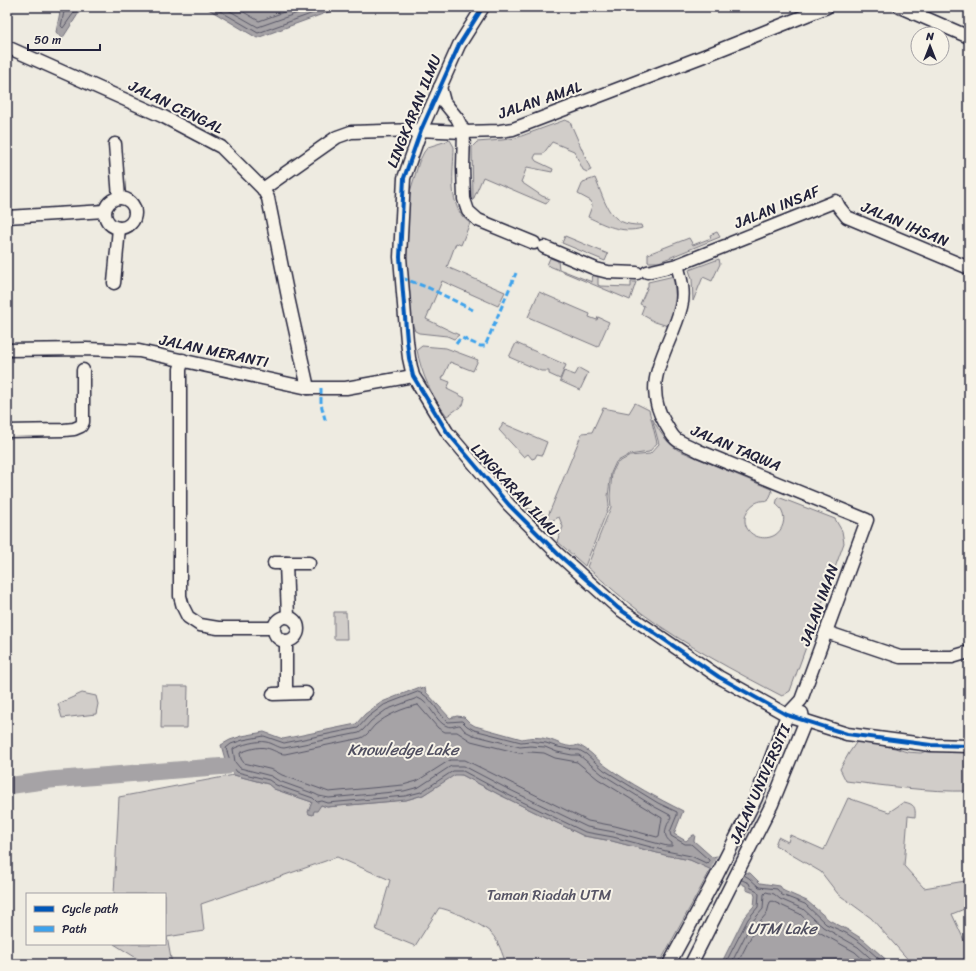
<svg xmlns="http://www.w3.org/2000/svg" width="976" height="971" font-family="Sriracha,sans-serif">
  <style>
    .green { fill: #d1cdc9; stroke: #7a7882 }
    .water { fill: #a6a3a6; stroke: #716f7b }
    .pier { fill: #eeebe1 }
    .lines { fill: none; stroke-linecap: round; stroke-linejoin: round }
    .shore { stroke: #575666; stroke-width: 1 }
    .river { stroke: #a6a3a6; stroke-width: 17 }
    .minor-casing { stroke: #22223b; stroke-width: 15 }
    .minor { stroke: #f7f3e8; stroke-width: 12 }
    .quiet { stroke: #3ea2ec; stroke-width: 3; stroke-dasharray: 6 3; stroke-linecap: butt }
    .cycleway-casing { stroke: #f7f3e8; stroke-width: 6 }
    .cycleway { stroke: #0057b8; stroke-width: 4 }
    .labels { text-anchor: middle; stroke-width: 4; stroke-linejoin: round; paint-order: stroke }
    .street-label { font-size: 15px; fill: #22223b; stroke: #f7f3e8 }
    .park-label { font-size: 15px; fill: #575566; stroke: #f7f3e8 }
    .water-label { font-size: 16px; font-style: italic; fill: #504f60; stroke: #f7f3e8 }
  </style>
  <rect width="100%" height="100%" fill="#eeebe1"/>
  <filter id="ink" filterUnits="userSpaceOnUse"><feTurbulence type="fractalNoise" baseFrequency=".025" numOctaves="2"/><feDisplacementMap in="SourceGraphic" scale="8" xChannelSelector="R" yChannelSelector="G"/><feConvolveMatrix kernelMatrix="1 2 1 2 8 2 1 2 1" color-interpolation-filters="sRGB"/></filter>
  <g filter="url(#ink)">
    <g class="green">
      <path d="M565,120L570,122L591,170L587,172L583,170L574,151L552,142L543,154H536L534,158L536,161L553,169L552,172L527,167L521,182L542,196L550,199L546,204L483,177L473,200L472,147L477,142L502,140L516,138Z"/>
      <path d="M450,140L454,147C454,171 446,207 470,223L461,245L456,243L447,267L505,292L498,306L442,281L426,319L459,335L454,339L447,336L419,333L415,331L412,323L404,276L408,213L410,192L419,162L424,152L428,147Z"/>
      <path d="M595,178C606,203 608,226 641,225L642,228C622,234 605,225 588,217L592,206L591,201L578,194L583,182Z"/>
      <path d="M717,232L720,237L659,262H648V254L689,238L693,245L711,238L710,235Z"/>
      <path d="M565,236L608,254L605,261L562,243Z"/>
      <path d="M550,258L558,261L559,269L592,282L593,272L598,273V285L600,286L631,287V282H636L630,300L547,265Z"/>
      <path d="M719,259L720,264L712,281L703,277L693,301L692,279L689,270Z"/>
      <path d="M674,276H675L679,303L668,326L655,322L641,314L644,306L640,304L648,286V282Z"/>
      <path d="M539,292L590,314L589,317L597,320L598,317L609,322L598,347L528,317Z"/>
      <path d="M516,343L566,365L560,379L549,374V371H541L509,357Z"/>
      <path d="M422,346L446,348L478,360L473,371L450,362L442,379L450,382L447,389L465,398L463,405L447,416C432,397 421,373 417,350Z"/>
      <path d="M579,368L588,373L580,390L560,381L564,371L575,375Z"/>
      <path d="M635,403L649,410L657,443L649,452L629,455L616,462L611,473L608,496L609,506L585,566L557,541L563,527L559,517L547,523H538L525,507L548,516L582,433L592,432L603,408L629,413Z"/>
      <path d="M652,418C659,431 666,442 678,450L771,489L772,492L768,501C755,498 741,512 746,526C750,537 765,541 775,535C783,530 786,519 782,511C781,508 778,506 776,504L778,497L835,519L842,531L844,543L790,691L782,696C736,672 685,645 643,614C623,599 605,583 587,567L611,507L610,496L612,473L617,463L630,456L650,454L659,444Z"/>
      <path d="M502,423L547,442L542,455L537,454L535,458L532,459L528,454L524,457L499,430L502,426Z"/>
      <path d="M334,612H346L347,639H334Z"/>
      <path d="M162,686H188L187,728H161Z"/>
      <path d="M82,693L96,696L98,704L96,714L62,718L58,704Z"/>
      <path d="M858,740L875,744L895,748L907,752L921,753L931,749L969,750V791C928,792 887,786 846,781L840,769L849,753Z"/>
      <path d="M455,774L462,775L500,795L584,836L612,841L665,855L690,860L711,869L659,964H506C502,953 499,942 491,933C483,925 450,909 439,908L415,946L376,930L390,880L337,857L201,904L204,931L167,937L172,964H146L114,944H165V894H114L119,797L234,775L268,784L274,789L312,802L314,811L321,805L327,807L406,800L423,795Z"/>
      <path d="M848,798L889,812L904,802C914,804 916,807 915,817L908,816L904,866L924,888L965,881L969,887V907L952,914L969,951V964H912L871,918L838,894L821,872L775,845L778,837L788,842L790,835L824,850Z"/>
    </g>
    <g class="water">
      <path d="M61,7H84L80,11L62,39L56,32Z"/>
      <path d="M205,7H342L257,38Z"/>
      <path d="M420,687L422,689L425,688L426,692L450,718L457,716L464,717L470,723L475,726L522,739C530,737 540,737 547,739C557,741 568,750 578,745C590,750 597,760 607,767C631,784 657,798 683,811L674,834L686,841L693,835H695L694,841L712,857L717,856L748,873H750L760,883L780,886L784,891L807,901L829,920L848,930L864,940L891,964H721L745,916L754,906L755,896L754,893L746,890V886L690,860L665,855L612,841L584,836L500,795L462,775H455L423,795L406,800L327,807L321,805L317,811H314L313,815L309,814L308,812L312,802L274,789L268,784L234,775L227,766L221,745L230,740L242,736L264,732L283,739L356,724L365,714L382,702Z"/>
    </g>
    <path class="pier" d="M717,856L747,870L740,885L710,871Z"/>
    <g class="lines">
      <g class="shore">
        <path d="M65,7L61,26L63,28L78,7"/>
        <path d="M213,7L258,33L330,7"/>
        <path d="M223,7L258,27L315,7"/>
        <path d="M235,7L259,21L298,7"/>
        <path d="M418,692C431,695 438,714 448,722L462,721L467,726L474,730L521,742L530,741L546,743L558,747L573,750H579L586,754L604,770L658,803L677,812V815L670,832L671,836L685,844H691L709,860V862L706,863L691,856L666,851L613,837L585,832L502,792L463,771H453L421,792L405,796L328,803L322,801L317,802L313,798L276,785L269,780L237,772L231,764L226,748L231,744L243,740L264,736L284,743L358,728L368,717L384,705Z"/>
        <path d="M418,698C430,702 436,723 447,726C451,728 456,725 460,725L465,731L473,735L520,747L530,746L545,747L557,752L572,755H579L602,774L655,807L670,815L671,817C666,827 661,836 672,843V846H667L614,832L587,827L504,787L464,766H451L419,787L404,791L329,798L319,796L315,794L279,781L271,776L240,768L235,762L233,749C240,745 258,740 266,742C273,743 278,748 284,748L359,733L363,730L371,721L386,710Z"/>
        <path d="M418,705L438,728L445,732H457L471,741L519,753L530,752L544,753L555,758L577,762L598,779L662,818L659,836L657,837L615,826L588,821L465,760H450L417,781L403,785L329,792L282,775L273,770L244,763L241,759L240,753C246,750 259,746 266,748C273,749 278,754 285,754L361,738C368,735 370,730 375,725C387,715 403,708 418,705Z"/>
        <path d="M744,875L749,878L759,887L777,889L782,895L805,904L826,924L846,933L861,943L885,964"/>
        <path d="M725,964L748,919L758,907L759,894L756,890L751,888L749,883L742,880"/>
        <path d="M731,964L752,922L763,909L764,894L766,892L774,894L780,899L803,909L823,927L858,947L877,964"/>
        <path d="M737,964L757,925L767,913L770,902L772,901L800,914L819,932L855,952L868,964"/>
      </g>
      <path class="river" d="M7,786L50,780L227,766"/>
      <g class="minor-casing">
        <g id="minor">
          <path d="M483,7L459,45L421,130L404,178L400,257L407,341L409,358L413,376L447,432L509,505L558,554L618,608L719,677L787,715L847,734L931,745L969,746"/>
          <path d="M900,7L969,37"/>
          <path d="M7,47L164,117L221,147L263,189L268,198L289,302L308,388"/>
          <path d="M440,87L444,102L457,118L464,132L463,167L464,199L468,211L478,220L534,243"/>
          <path d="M115,144L119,198"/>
          <path d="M263,189L337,137L351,132L417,130L464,132L500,131L513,129L704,56L827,7"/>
          <circle cx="120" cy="213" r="15"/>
          <path d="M7,217L105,211"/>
          <path d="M731,243L836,201L839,207L847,217L969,268"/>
          <path d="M544,247L596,269L608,272L637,273"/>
          <path d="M647,272L677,265L725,246"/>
          <path d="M114,283L119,228"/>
          <path d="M7,350L86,349L139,351L308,388H346L413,376"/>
          <path d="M183,360L180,369V596L183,607L188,617L200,625L218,628H274"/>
          <path d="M7,431L64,430L74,429L81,426L83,422V370"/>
          <path d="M274,563H309"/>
          <path d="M286,563L288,617"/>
          <circle cx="286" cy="629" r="12"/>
          <path d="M826,632L900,657H952L969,652"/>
          <path d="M286,641V693"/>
          <path d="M273,694L306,693"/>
          <path d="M669,964L716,877L756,798L787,715L801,700L867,520L699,451C692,447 684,444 677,440C672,437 668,428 665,423C639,380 671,348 681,307C685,293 681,278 677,265"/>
          <path d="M691,964L772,804L804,725L802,713"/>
        </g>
      </g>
      <use href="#minor" class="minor"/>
      <g class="quiet">
        <path d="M402,278L429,288L473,310"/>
        <path d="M456,344L459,340L462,338L480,346H485L516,273"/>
        <path d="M321,388V404L326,423"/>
      </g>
      <g class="cycleway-casing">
        <path id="cycleway" d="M483,7L459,45L421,130L404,178L400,257L407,341L409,358L413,376L447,432L509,505L558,554L618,608L719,677L787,715L847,734L931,745L969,746"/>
      </g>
      <use href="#cycleway" class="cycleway"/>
    </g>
  </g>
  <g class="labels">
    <g class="street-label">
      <text transform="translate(540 100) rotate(-19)" y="5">JALAN AMAL</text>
      <text transform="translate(176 107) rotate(26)" y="5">JALAN CENGAL</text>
      <text transform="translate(414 111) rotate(-68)" y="5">LINGKARAN ILMU</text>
      <text transform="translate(777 207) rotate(-22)" y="5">JALAN INSAF</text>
      <text transform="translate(905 224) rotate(23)" y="5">JALAN IHSAN</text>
      <text transform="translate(214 351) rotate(12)" y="5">JALAN MERANTI</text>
      <text transform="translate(736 448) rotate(23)" y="5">JALAN TAQWA</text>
      <text transform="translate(515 490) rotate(47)" y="5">LINGKARAN ILMU</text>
      <text transform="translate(819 605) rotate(-70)" y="5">JALAN IMAN</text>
      <text transform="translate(760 784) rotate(-66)" y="5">JALAN UNIVERSITI</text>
    </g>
    <g class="park-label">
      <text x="549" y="900">Taman Riadah UTM</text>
    </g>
    <g class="water-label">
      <text x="403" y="755">Knowledge Lake</text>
      <text x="782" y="934">UTM Lake</text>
    </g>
  </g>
  <rect width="976" height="971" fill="none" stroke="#f7f3e8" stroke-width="24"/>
  <rect x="12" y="12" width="952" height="947" fill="none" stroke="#22223b" stroke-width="1.5" filter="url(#ink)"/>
  <rect x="26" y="893" width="140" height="52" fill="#f7f3e8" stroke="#a29fa3"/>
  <rect x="34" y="906" width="20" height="6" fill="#0057b8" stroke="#a29fa3"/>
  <text x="62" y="913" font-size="12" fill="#22223b">Cycle path</text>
  <rect x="34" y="926" width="20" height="6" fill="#3ea2ec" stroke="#a29fa3"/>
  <text x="62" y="933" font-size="12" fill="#22223b">Path</text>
  <g transform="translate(930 46)"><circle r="19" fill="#f7f3e8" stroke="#a29fa3"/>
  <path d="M0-3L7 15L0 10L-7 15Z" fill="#22223b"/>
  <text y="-6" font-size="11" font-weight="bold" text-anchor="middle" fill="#22223b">N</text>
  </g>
  <path d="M28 44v6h72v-6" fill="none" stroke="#22223b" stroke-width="2"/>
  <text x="34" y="44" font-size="12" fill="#22223b" stroke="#f7f3e8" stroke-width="3" paint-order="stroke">50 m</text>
</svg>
